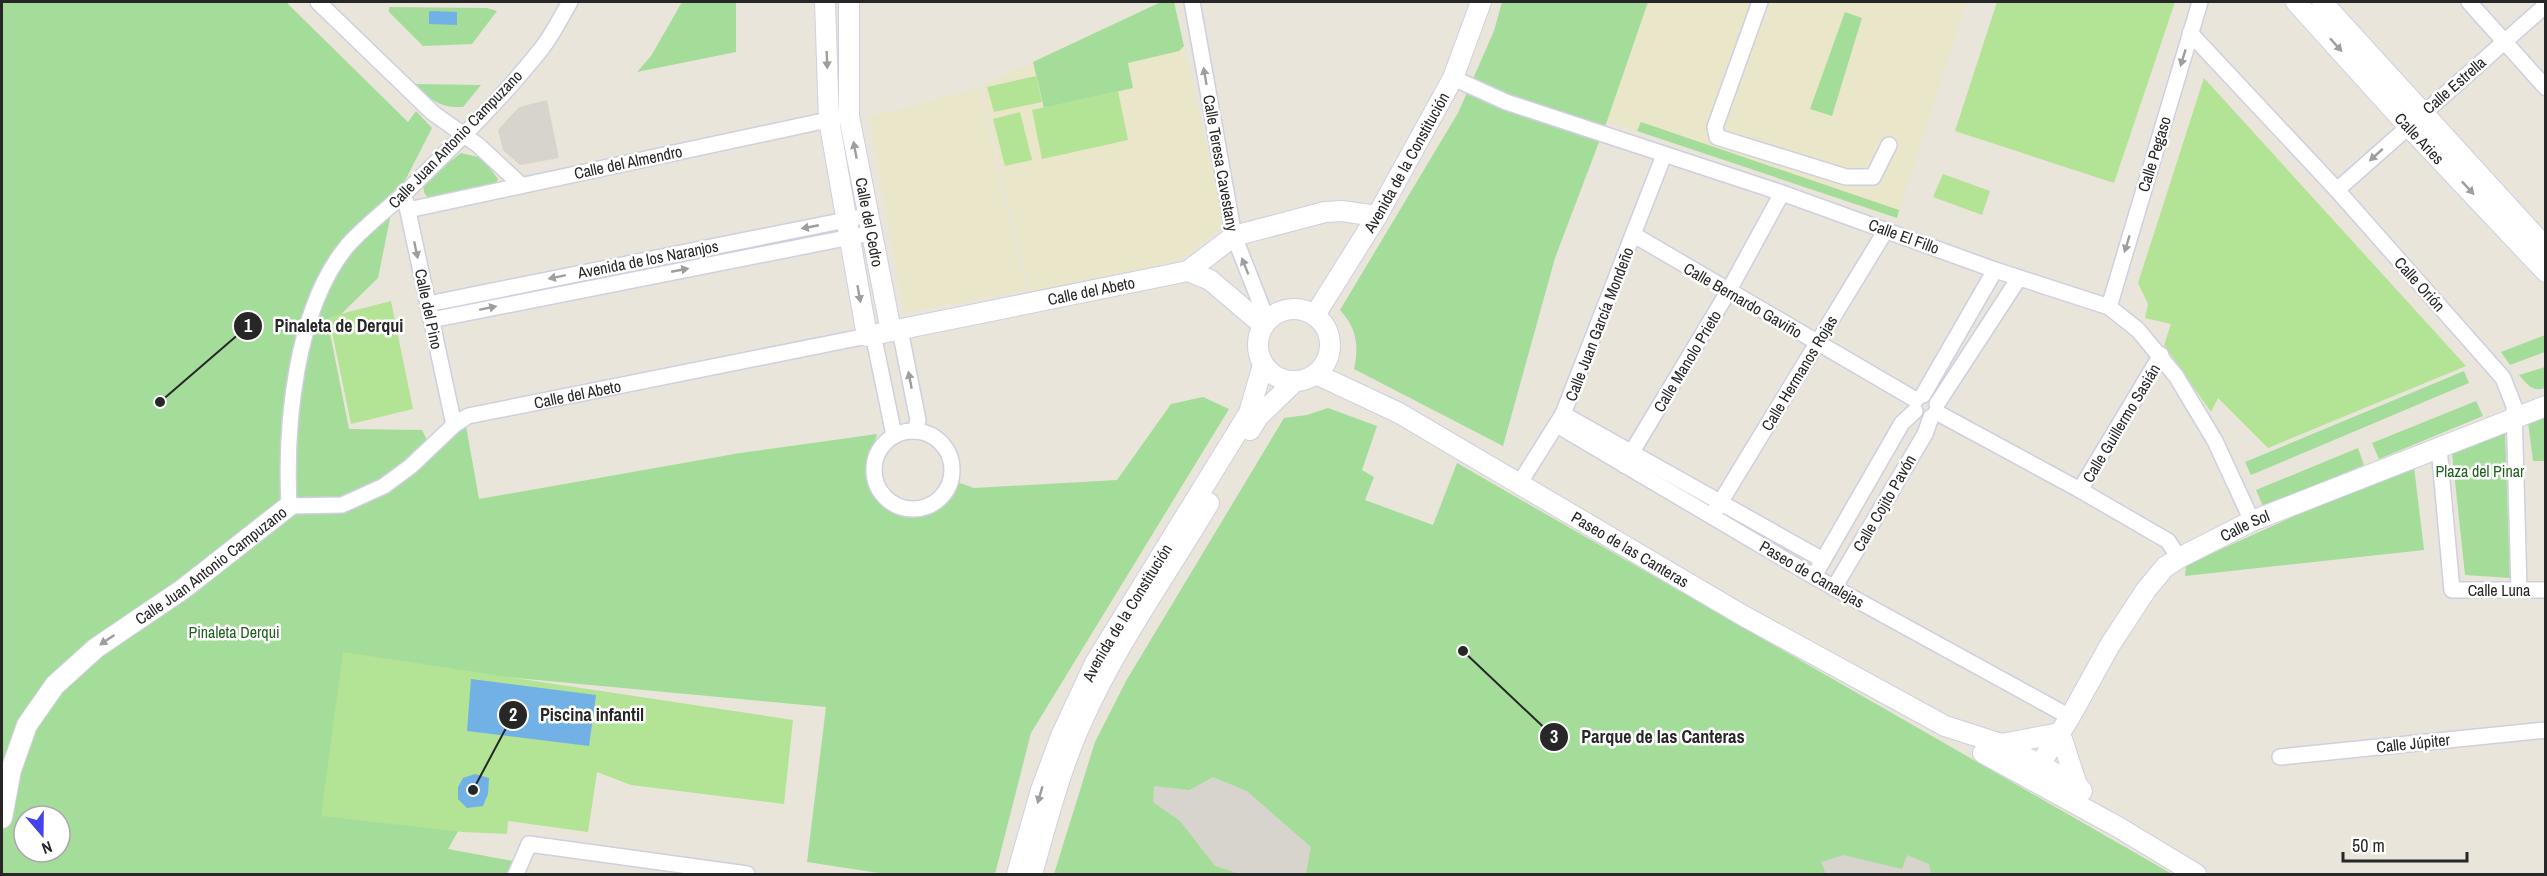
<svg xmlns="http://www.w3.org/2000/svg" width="2547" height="876" viewBox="0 0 2547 876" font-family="'Archivo Narrow',sans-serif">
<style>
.education{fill:#eae6ca}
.green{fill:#a3dd99;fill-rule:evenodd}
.pitch{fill:#b3e395}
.plaza{fill:#d6d4cc}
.water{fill:#72b1e5}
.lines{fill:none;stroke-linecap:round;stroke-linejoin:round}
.minor-casing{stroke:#cfcfe0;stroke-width:18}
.tertiary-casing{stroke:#cfcfe0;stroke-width:22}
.minor{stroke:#fff;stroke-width:15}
.tertiary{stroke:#fff;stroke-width:20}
.oneway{fill:#9e9e9e}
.labels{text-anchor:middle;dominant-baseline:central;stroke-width:5;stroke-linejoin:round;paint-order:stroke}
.street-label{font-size:16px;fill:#272727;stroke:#fff}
.park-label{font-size:16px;fill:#1f5e1e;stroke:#fff}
.leader{fill:none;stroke:#272727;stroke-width:2}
.callout-dot{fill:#272727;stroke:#fff;stroke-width:2}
.mark-label{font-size:18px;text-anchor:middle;font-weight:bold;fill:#fff}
.callout-label{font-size:18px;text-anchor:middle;font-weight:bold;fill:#272727;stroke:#fff;stroke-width:5;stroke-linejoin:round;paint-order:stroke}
</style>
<rect width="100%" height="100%" fill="#e9e5da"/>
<!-- education -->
<path class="education" d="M1161,2H1174L1225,225L1179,262L1029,292L981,86Z
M1647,2H1967L1897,218L1607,121Z
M979,88L1026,290L904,313L869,117Z"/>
<!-- green -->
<path class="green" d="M2,2H288V4L408,122L416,111L432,128L393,204L378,278L332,323L330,333L349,429L422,430L433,452L466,426L479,499L740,453L877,434L867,466L868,479C904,512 924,539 957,482L974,488L1117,480L1171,404L1203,397L1229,409L1031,733L995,874H885L807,862L826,707L463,673L460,828L448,849L513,861L506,874H2ZM24,816H60V852H24Z
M682,2H736V52L637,72L651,56Z
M1161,2H1174L1184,46L1179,51L1128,63L1133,88L1044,108L1033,62Z
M1502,2H1648L1607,121L1555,258L1503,446L1354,369C1359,346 1357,328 1340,310L1458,113L1494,31Z
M389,7L487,8L497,11L472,44L423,46L389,12Z
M1845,12L1862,18L1832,116L1810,109Z
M415,84L481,85L463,107C438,108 432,100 415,84Z
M1641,122L1899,210L1897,218L1637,131Z
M461,153L482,158L498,179L495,185L428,198L424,192L423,183Z
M2545,335V352L2510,365L2501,352Z
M2545,367V388C2532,392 2528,385 2519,375Z
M2464,371L2469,383L2251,475L2245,462Z
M2476,401L2483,416L2379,459L2372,443Z
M1328,408L1377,426L1362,470L1374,477L1365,500L1433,525L1457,463L2172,874H1054L1095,742L1126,681L1284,418L1307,415Z
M2545,416V461H2533L2528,422Z
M2505,433L2510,578L2465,575L2452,453Z
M2358,448L2364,465L2263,506L2256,490Z
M2414,467L2424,550L2185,576L2186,565L2290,518Z"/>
<!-- pitch -->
<path class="pitch" d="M1997,2H2175L2114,183L1955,131Z
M1036,76L1042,102L994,112L987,87Z
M2204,78L2466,366L2268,448L2218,398L2211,412L2164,345L2171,324L2145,318L2148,304L2138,283Z
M1118,91L1128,140L1042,159L1032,110Z
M1020,112L1032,160L1005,166L993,119Z
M1943,174L1990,191L1982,215L1933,197Z
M391,301L413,409L351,424L329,317Z
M343,652L793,720L784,804L631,785L597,772L588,832L508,821L507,834L463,832L321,816Z"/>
<!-- plaza -->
<path class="plaza" d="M547,100L559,158L520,165L503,150L498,130L519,107Z
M1213,777L1247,791L1311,847L1306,874H1240L1215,866L1180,821L1153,802L1154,786L1189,790Z
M1844,855L1902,869L1907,855L1929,864L1931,874H1826L1821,862Z"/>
<!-- water -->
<path class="water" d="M429,11L457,12V25L429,24Z
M471,679L596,695L589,746L467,731Z
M475,774L489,778L488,794L483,806L467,808L458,799V787L463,778Z"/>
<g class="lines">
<!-- minor casing -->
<g class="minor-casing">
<g id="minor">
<path d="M318,2L433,113L478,145L521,185"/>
<path id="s1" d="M570,2C561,17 553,34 542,48C501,100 452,147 405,193C386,210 365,226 348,245C295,308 285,426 289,506L342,505L384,486L411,466L454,425L468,416L867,336"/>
<path d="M1192,2L1234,236L1267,320"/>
<path d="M1760,2L1715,127L1717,137L1846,177H1873L1889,145"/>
<path d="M2469,2L2546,88"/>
<path d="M2190,33L2337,190L2503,378L2514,406L2519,590"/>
<path d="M1453,78L1506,102L1782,193L1995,270L2109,307L2138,330L2176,376L2215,441L2252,521"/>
<path d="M2337,190L2546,5"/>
<path d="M406,202L454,425"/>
<path d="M408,210L837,118"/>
<path d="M1634,235L1916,400"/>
<path d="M428,304L856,218"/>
<path d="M2109,307L2200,2"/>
<path d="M431,320L871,233"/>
<path d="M900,330L918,420L915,431"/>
<path d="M873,334L894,435"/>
<path d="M1923,395L1995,270"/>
<path d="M1937,404L2019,278"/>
<path d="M1936,412L2080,490L2168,541L2179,558"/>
<path d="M1563,414L1823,560"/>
<path d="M1557,425L1813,576L2070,717"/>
<circle cx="913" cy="470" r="39"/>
<path d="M2439,448L2452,590H2546"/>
<path d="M1624,465L1728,292L1782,193"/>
<path d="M1519,484L1563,414L1664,155"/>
<path d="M2080,490L2161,355"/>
<path d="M1712,516L1886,230"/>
<path d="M1818,569L1902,423L1915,411"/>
<path d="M1834,588L1925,434L1931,417"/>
<path d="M2280,757L2546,730"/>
<path d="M516,874L529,844L747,874"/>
</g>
</g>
<!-- tertiary casing -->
<g class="tertiary-casing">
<g id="tertiary">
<path id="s2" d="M825,2L829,120L867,336L1188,271L1210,280L1263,325"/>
<path id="s3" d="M849,2V116L891,331"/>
<path id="s4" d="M2296,2L2408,126L2546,272"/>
<path d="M2322,2L2546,248"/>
<path d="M1188,271L1234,236L1325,212L1342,211L1377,216"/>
<circle cx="1294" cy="345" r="36"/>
<path id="s5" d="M1315,315L1377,216L1453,78L1481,2"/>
<path id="s6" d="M1316,374L1399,413L1742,615L1945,726L2001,744L2077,785"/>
<path d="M1250,430L1258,417L1294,382"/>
<path d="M2001,744L2060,733L2077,785L2082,791"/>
<path d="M1983,753L2118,827L2196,874"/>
<path id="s7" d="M2039,766L2070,717L2110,645L2146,590L2165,567L2179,558L2252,521L2546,406"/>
<path id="s8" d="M2,818L11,770L27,725L55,685L96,648L183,589L289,506"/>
<path id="s9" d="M1017,874L1041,790L1061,736L1095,663L1249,413L1263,365"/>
<path d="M1032,874C1047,822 1060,769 1083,719C1117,643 1167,574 1209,503"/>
</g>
</g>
<!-- minor -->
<use href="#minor" class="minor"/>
<!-- tertiary -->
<use href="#tertiary" class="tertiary"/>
</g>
<!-- one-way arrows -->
<defs><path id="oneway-solid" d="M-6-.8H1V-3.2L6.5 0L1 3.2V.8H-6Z" transform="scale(1.5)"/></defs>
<g class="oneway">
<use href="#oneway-solid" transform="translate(2336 45) rotate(48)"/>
<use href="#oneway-solid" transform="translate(2183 58) rotate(107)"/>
<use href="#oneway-solid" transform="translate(827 60) rotate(88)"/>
<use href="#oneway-solid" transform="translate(1205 76) rotate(-100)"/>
<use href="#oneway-solid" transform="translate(855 150) rotate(-101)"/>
<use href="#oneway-solid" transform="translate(2376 155) rotate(138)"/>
<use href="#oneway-solid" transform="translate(2468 188) rotate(47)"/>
<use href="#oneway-solid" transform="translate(810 227) rotate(169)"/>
<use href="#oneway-solid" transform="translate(2127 244) rotate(107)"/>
<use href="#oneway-solid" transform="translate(416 250) rotate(78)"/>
<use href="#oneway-solid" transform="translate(1245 266) rotate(-112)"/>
<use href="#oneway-solid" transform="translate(680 270) rotate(-11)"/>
<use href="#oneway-solid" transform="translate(557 277) rotate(168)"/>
<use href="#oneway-solid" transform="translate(859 294) rotate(80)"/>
<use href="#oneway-solid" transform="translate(488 308) rotate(-12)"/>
<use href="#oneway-solid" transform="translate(910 380) rotate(-101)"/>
<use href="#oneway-solid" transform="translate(107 640) rotate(146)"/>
<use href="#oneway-solid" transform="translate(1040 795) rotate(106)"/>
</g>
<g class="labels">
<!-- street labels -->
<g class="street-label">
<text transform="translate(2454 85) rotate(-41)">Calle Estrella</text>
<text stroke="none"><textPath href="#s4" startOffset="184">Calle Aries</textPath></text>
<text transform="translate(455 139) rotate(-46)">Calle Juan Antonio Campuzano</text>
<text transform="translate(2154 154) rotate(-73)">Calle Pegaso</text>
<text transform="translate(628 162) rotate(-12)">Calle del Almendro</text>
<text stroke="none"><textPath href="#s5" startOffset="178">Avenida de la Constitución</textPath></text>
<text transform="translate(1221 163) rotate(80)">Calle Teresa Cavestany</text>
<text stroke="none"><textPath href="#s3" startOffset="222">Calle del Cedro</textPath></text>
<text transform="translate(1904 236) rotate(20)">Calle El Fillo</text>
<text transform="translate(648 259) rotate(-11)">Avenida de los Naranjos</text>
<text transform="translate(2420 284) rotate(48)">Calle Orión</text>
<text stroke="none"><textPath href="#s2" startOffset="566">Calle del Abeto</textPath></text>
<text transform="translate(1743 300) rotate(30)">Calle Bernardo Gaviño</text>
<text transform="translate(429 309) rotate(78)">Calle del Pino</text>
<text transform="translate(1599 324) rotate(-69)">Calle Juan García Mondeño</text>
<text transform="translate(1687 361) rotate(-59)">Calle Manolo Prieto</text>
<text transform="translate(1799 373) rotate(-59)">Calle Hermanos Rojas</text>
<text stroke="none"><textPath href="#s1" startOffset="924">Calle del Abeto</textPath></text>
<text transform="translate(2121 423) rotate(-59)">Calle Guillermo Sasián</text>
<text transform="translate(1884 503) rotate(-60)">Calle Cojito Pavón</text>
<text stroke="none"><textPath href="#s7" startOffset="326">Calle Sol</textPath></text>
<text stroke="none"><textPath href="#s6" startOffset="360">Paseo de las Canteras</textPath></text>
<text stroke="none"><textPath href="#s8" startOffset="342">Calle Juan Antonio Campuzano</textPath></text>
<text transform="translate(1812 574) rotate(30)">Paseo de Canalejas</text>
<text x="2499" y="590">Calle Luna</text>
<text stroke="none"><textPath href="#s9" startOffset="285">Avenida de la Constitución</textPath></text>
<text transform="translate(2413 743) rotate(-6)">Calle Júpiter</text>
</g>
<!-- park labels -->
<g class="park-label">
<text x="2480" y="471">Plaza del Pinar</text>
<text x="234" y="632">Pinaleta Derqui</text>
</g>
</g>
<!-- callouts -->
<path class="leader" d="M160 402L248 326M473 790L513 715M1463 651L1554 737"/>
<g class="callout-dot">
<circle cx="160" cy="402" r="6"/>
<circle cx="473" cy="790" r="6"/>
<circle cx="1463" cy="651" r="6"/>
<circle cx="248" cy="326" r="15"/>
<circle cx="513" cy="715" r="15"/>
<circle cx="1554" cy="737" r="15"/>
</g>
<g class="mark-label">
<text x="248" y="332">1</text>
<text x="513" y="721">2</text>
<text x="1554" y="743">3</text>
</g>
<g class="callout-label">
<text x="339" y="332">Pinaleta de Derqui</text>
<text x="592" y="721">Piscina infantil</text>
<text x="1663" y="743">Parque de las Canteras</text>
</g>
<!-- border -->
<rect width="2547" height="876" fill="none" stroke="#272727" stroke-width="6"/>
<!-- north arrow -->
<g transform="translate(42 834) rotate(160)"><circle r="28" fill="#ffffff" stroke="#a9a9a9" stroke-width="1.5"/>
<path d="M0-4.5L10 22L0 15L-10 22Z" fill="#4343ed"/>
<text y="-9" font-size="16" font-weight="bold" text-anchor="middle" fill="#272727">N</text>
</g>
<!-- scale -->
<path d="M2343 852v9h124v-9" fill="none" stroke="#272727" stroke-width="3"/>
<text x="2352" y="852" font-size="18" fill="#272727" stroke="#ffffff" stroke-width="4.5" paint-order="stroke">50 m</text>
</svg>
